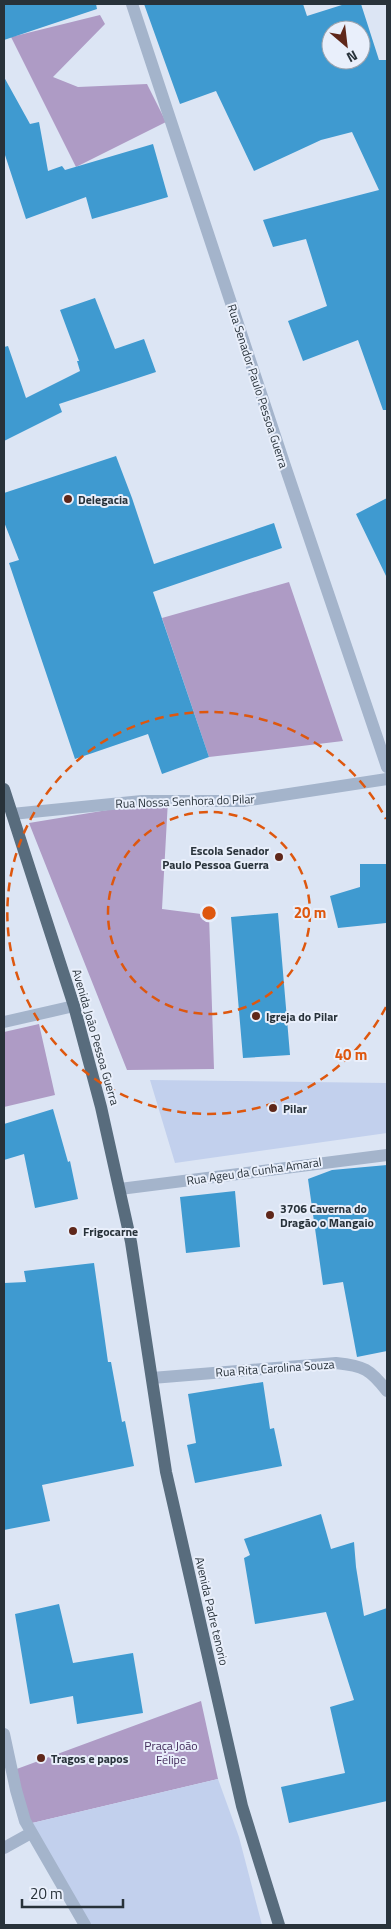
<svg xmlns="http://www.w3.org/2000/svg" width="391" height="1929" viewBox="0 0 391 1929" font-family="'Titillium Web',sans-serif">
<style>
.green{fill:#ae9bc5}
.plaza{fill:#c2d0ed}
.building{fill:#3f9ad0;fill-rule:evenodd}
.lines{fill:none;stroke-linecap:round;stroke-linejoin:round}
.minor{stroke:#a4b4cb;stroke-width:12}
.tertiary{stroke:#a4b4cb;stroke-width:12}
.primary{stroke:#586c7d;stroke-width:12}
.ring{fill:none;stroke:#de570e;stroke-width:2.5;stroke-dasharray:9 6}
.poi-dot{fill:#5f271a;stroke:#e9effb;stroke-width:2}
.labels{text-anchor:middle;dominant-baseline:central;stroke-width:4;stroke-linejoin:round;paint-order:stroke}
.street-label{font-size:12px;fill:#28323a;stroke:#e9effb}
.poi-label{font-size:12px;font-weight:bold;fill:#28323a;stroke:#e9effb;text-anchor:start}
.park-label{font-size:12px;fill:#422a5a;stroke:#e9effb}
.centre{fill:#de570e;stroke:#e9effb;stroke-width:2.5}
.ring-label{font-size:15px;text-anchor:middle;font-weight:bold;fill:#de570e;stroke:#e9effb;stroke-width:4;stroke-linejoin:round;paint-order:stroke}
</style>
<rect width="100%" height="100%" fill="#dce5f4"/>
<!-- green -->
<path class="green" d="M100,15L105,24L53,77L78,87L147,84L166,122L76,167L11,37Z
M289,582L343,741L209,757L162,618Z
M168,800L162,909L209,915L214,1069L127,1070L29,823Z
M39,1024L55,1095L4,1107V1032Z
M201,1701L218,1779L28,1824L14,1770Z"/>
<!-- plaza -->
<path class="plaza" d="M150,1080L387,1083V1133L175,1163Z
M218,1779L239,1837L262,1925H90L28,1824Z"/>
<!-- building -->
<path class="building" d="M4,4H96L97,9L4,40Z
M144,4H303L307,16L345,4H361L379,60H387V410H383L358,340L303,361L288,321L327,306L306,239L273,247L263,220L379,190L352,132L321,140L254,171L216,91L180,104ZM331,30H361V60H331Z
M4,77L30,124L39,122L48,171L62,166L65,170L153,144L168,197L92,219L86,197L26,219L4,152Z
M95,298L115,349L144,339L156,372L59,404L62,412L4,441V347L8,346L26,398L80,371L77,361H79L60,310Z
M116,456L132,498L154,564L274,523L282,548L153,592L209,757L162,774L148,734L75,759L9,563L19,560L4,522V493Z
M387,498V578L356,514Z
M360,864H387L386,923L338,928L330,896L360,887Z
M278,913L290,1055L243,1058L231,917Z
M53,1109L68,1162L70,1161L78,1199L35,1208L24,1154L4,1160V1124Z
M387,1165V1351L357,1357L343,1282L323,1285L308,1179L332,1170Z
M235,1191L240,1247L186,1253L180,1197Z
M94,1263L108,1362H111L122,1422L125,1421L134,1466L42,1485L50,1521L4,1530V1283L26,1282L24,1271Z
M263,1382L270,1429L274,1428L282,1466L195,1483L187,1445L196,1443L188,1394Z
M321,1514L331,1549L354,1542L356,1567L364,1616L387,1608V1801L289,1823L281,1787L345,1773L330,1707L354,1700L326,1612L255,1624L244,1558L250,1555L244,1539Z
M59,1604L73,1663L133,1653L143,1713L77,1724L73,1696L30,1704L15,1614Z"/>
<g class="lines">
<!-- minor -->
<path class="minor" d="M132,4L286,469L387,767
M12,814L142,801H243L387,779
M4,1022L74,1006
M152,1378L336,1363C364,1366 370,1369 387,1391
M4,1734L16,1790L25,1821L85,1925
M4,1848L31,1833"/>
<!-- tertiary -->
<path class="tertiary" d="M120,1189L387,1155"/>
<!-- primary -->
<path class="primary" d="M4,789L74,1006L101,1107L131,1242L166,1472L242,1806L279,1925"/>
</g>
<!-- distance rings -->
<g class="ring">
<circle cx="209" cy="913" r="101"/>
<path d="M386 1007A201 201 0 1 1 386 819"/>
</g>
<!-- markers -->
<g class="poi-dot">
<circle cx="68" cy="499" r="5"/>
<circle cx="279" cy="857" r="5"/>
<circle cx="256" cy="1016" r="5"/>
<circle cx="273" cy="1108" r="5"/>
<circle cx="270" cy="1215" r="5"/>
<circle cx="73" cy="1231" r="5"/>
<circle cx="41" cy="1758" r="5"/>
</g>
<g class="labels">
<!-- street labels -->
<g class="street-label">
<text transform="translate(258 386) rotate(72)">Rua Senador Paulo Pessoa Guerra</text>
<text transform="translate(185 801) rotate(-2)">Rua Nossa Senhora do Pilar</text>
<text transform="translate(96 1037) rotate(74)">Avenida João Pessoa Guerra</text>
<text transform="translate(254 1171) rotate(-8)">Rua Ageu da Cunha Amaral</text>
<text transform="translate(275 1368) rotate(-4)">Rua Rita Carolina Souza</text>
<text transform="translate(212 1611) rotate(77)">Avenida Padre tenorio</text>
</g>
<!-- poi labels -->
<g class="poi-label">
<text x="78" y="499">Delegacia</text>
<text x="269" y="850" text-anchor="end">Escola Senador<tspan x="269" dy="14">Paulo Pessoa Guerra</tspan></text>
<text x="266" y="1016">Igreja do Pilar</text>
<text x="283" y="1108">Pilar</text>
<text x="280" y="1208">3706 Caverna do<tspan x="280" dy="14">Dragão o Mangaio</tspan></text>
<text x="83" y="1231">Frigocarne</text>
<text x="51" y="1758">Tragos e papos</text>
</g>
<!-- park labels -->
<g class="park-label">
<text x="171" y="1745">Praça João<tspan x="171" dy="14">Felipe</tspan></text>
</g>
</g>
<circle cx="209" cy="913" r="8" class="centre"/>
<g class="ring-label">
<text x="310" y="918">20 m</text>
<text x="351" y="1060">40 m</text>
</g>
<!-- border -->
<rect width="391" height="1929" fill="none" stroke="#28323a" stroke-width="10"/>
<!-- north arrow -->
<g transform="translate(346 45) rotate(152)"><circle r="24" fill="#e9effb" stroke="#9ca3ae"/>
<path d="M0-4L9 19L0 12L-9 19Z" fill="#5f271a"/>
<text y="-8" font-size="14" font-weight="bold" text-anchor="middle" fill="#28323a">N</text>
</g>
<!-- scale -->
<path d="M22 1899v8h101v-8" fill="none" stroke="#28323a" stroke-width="2.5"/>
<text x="30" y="1899" font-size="15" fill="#28323a" stroke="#e9effb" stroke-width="4" paint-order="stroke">20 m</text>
</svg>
